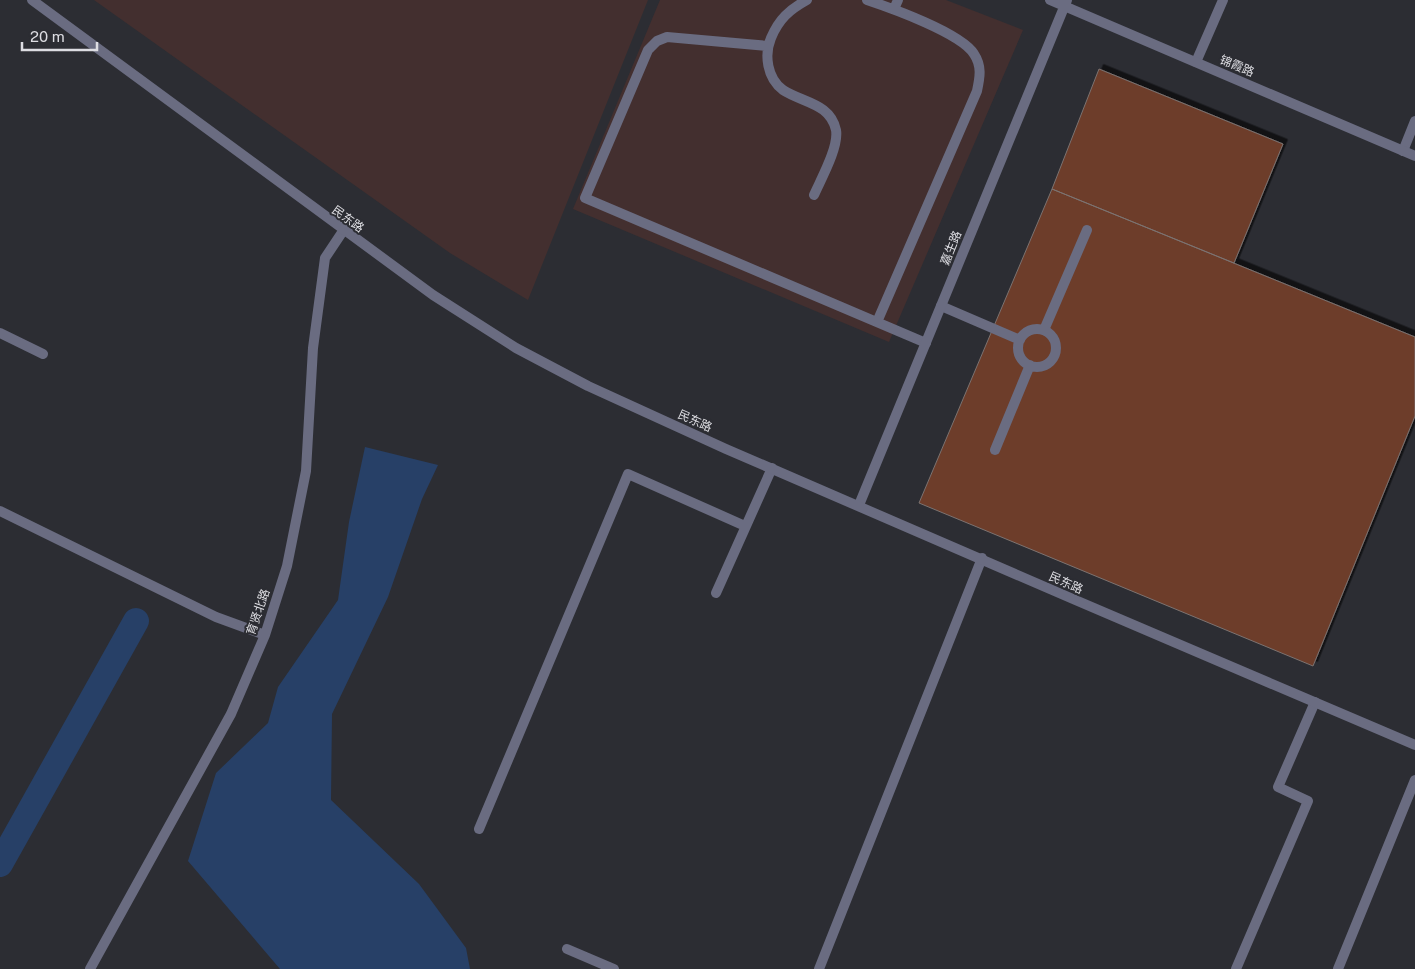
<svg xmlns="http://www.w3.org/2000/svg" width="1415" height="969" viewBox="0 0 1415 969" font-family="'Public Sans','Noto Sans SC',sans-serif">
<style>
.education{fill:#432f2f}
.water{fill:#274067}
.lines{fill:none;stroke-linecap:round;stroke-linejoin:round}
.canal{stroke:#274067;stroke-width:26}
.building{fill:#6d3c2b;stroke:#7c7370;filter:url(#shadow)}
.service{stroke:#6a6c81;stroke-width:10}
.minor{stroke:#6a6c81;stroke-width:10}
.tertiary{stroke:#6a6c81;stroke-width:10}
.labels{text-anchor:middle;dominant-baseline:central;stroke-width:4;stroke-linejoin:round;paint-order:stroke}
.street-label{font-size:12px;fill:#dddde2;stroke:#2c2d33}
</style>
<defs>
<filter id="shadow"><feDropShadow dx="4.5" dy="-4.5" stdDeviation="0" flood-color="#0009"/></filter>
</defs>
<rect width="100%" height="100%" fill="#2c2d33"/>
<!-- education -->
<path class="education" d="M94,0H648L528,300L450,253Z
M660,0H946L1023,30L889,342L573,209Z"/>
<!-- water -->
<path class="water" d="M365,447L438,465L422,499L388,597L332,714L331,800L419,884L466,948L470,969H280L188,861L216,773L268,723L278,687L338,600L349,522Z"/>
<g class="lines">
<!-- canal -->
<path class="canal" d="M0,864L136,621"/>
</g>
<!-- building -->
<path class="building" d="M1099,69L1283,144L1234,263L1052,189Z
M1052,189L1415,337V416L1313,666L919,503Z"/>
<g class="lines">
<!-- service -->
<path class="service" d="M807,0C789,10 779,19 771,38C764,55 767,78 783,90C803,103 830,103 836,130C839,147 821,179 814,195
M867,0C891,8 961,33 974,54C982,66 980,77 977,91L877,322
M894,9L898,0
M768,46L667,37L657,41L648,50L585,198L926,343
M1196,62L1223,0
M1403,151L1415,121
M941,306L1020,340
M1018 348a19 19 0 1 1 38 0a19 19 0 1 1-38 0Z
M1044,330L1087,230
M0,333L43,354
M995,450L1030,365
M716,593L772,468
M479,829L628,474L745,526
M1236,969L1308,801L1278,787L1315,702"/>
<!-- minor -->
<path class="minor" d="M1050,0L1415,156
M859,505L1067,0
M0,511L216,617L265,635
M567,949L614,969
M90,969L231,714L265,635L287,566L306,471L313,348L325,258L343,231
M819,969L982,558
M1338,969L1415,780"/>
<!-- tertiary -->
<path class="tertiary" d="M32,0L433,295L516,348L588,386L726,449L1073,599L1415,745"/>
</g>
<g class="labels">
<!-- street labels -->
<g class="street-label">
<text transform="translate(1237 66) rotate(23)">锦霞路</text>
<text transform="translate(348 219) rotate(36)">民东路</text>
<text transform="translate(951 248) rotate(-68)">嘉生路</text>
<text transform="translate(695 421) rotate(24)">民东路</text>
<text transform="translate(1066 583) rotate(24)">民东路</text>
<text transform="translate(258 612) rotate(-71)">育贤北路</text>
</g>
</g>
<!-- scale -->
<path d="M22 42v8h75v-8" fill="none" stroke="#dddde2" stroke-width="2.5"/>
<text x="30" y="42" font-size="15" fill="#dddde2" stroke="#2c2d33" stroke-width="4" paint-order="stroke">20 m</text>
</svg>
